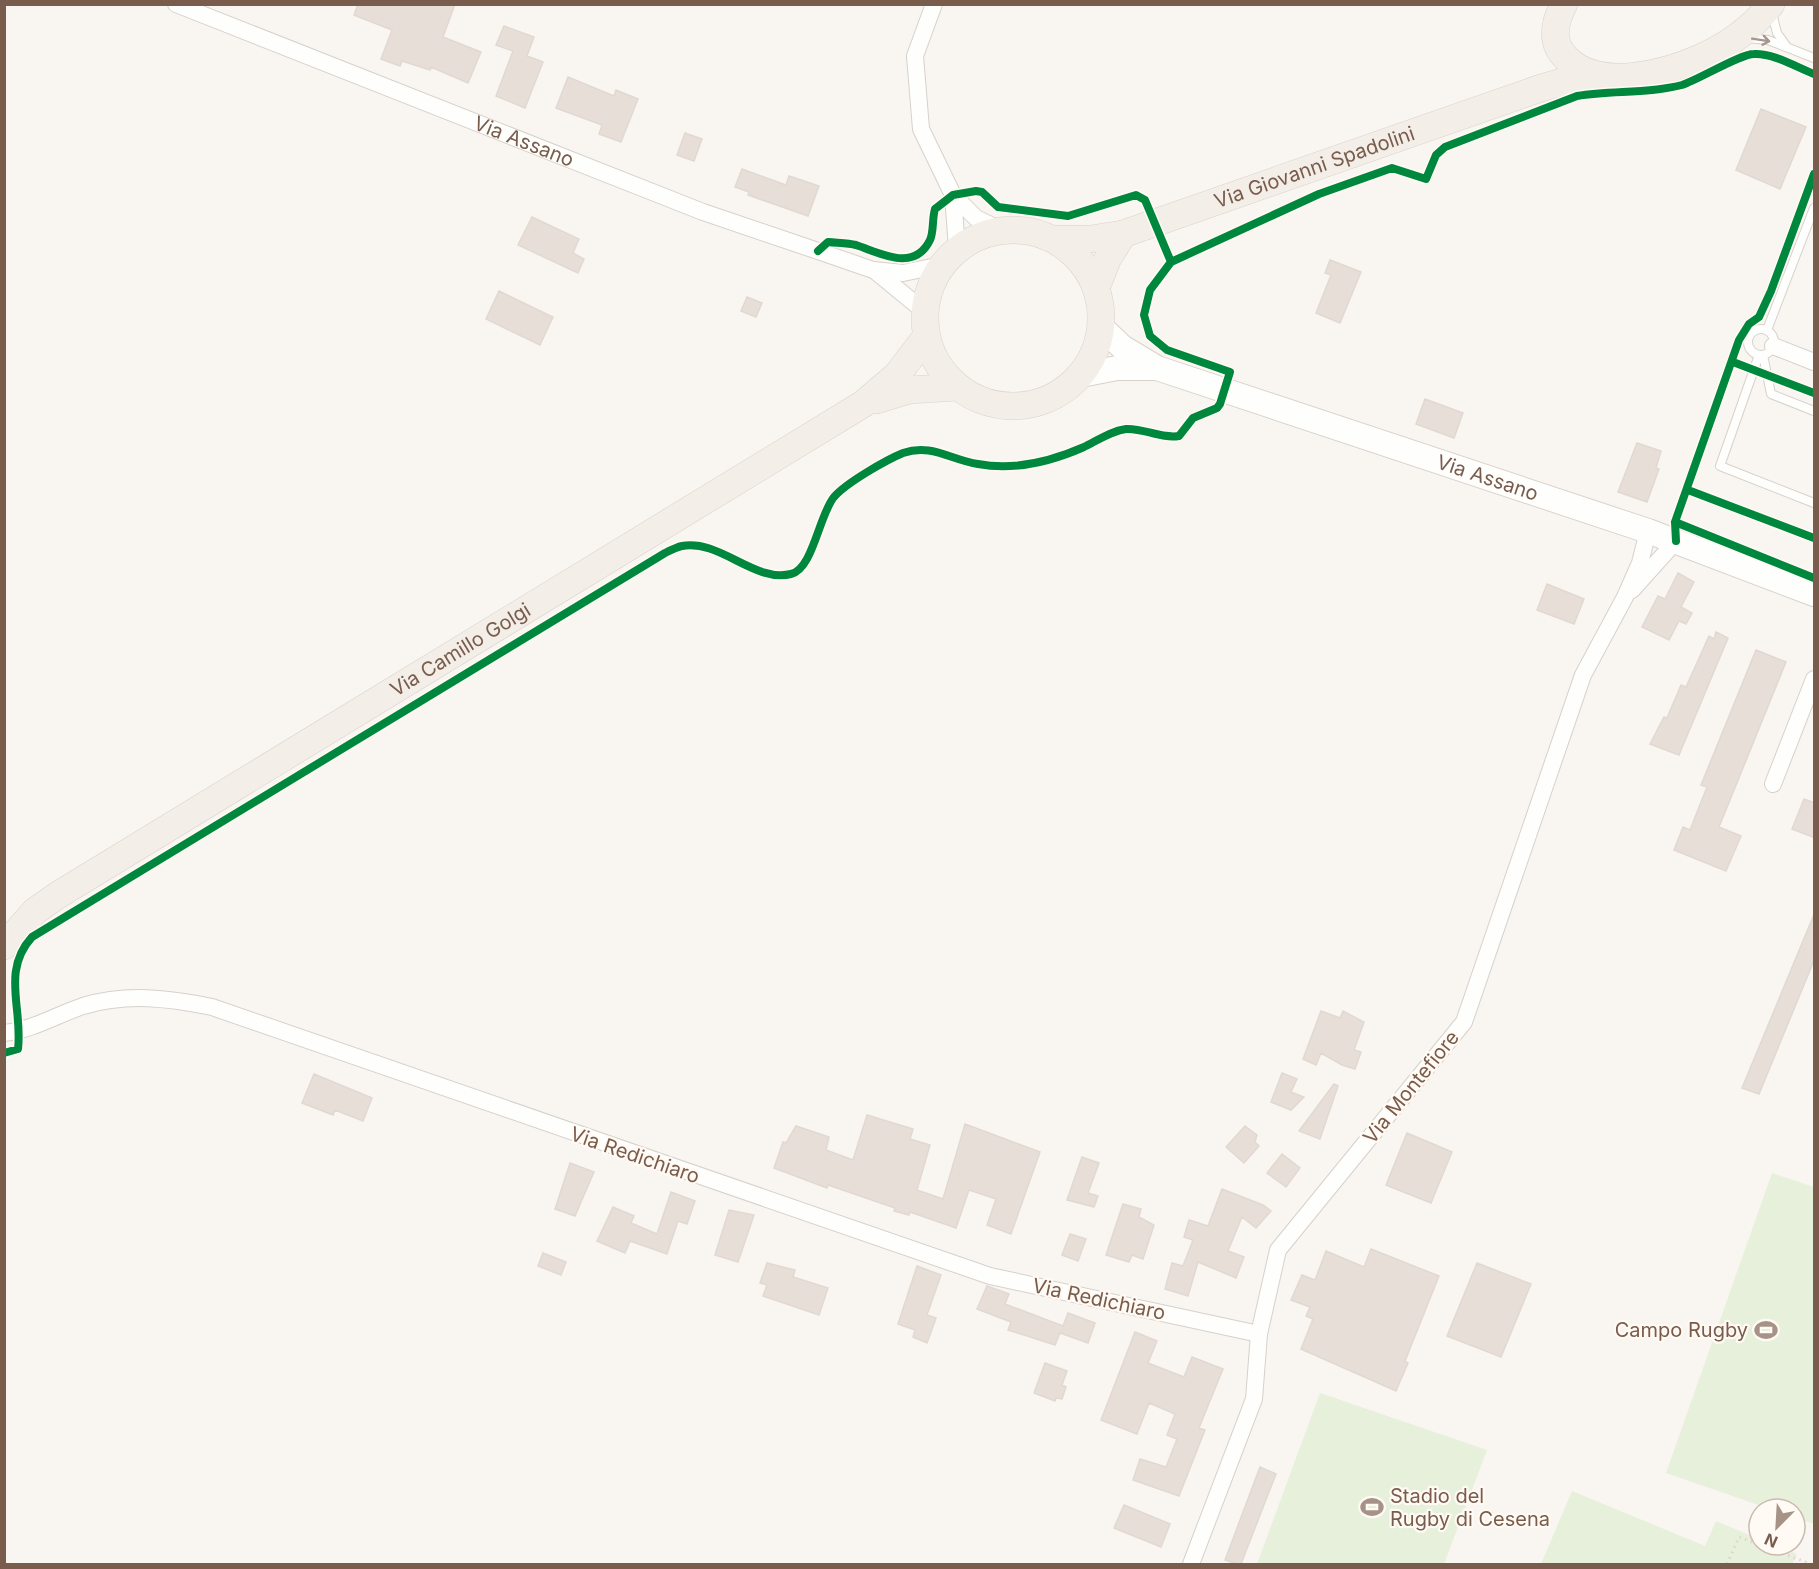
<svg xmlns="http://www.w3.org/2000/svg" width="1819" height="1569" viewBox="0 0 1819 1569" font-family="Inter,sans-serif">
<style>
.green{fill:#e7f0db}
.building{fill:#e6ded7;stroke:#e2d8d2;stroke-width:1.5}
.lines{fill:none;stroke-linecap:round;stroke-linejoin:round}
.service-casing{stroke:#d7d1cb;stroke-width:10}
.minor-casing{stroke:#d7d1cb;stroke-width:18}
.secondary-casing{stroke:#d9d2cb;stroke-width:26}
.primary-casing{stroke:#dad1cc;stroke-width:28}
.path{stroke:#dcd5d0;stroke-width:3;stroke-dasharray:1.5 4.5;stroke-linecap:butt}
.service{stroke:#fefefd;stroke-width:8}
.minor{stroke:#fefefd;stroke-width:16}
.secondary{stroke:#fefefd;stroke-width:24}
.primary{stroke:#f3eee8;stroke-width:27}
.cycleway-casing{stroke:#fffaf3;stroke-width:11}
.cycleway{stroke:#00873e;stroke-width:8}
.oneway{stroke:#a8958b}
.labels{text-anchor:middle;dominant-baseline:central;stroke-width:4.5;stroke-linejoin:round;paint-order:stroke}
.street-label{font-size:20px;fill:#7a5c4d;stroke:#fffaf3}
.poi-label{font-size:20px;fill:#7a5c4d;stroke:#fffaf3;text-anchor:end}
</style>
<rect width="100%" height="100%" fill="#f9f5f0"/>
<!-- green -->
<path class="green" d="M1772,1173L1814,1187V1524L1795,1517V1509H1770L1666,1473Z
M1320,1393L1487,1450L1444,1564H1257Z
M1572,1491L1705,1546L1716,1521L1759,1539V1545H1774L1797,1554L1792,1564H1541Z"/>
<!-- building -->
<path class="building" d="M358,4H455L443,37L481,52L468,83L431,67L430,70L402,61L400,66L381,59L392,30L354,15Z
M504,26L534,37L527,56L543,62L525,108L496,96L513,51L496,45Z
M568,77L614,96L616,90L638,99L621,142L599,134L602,125L556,108Z
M1761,109L1806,127L1780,189L1736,170Z
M685,133L702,139L694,161L677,155Z
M742,169L786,185L789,176L819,186L808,216L748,195L749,192L735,187Z
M532,217L579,239L573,253L584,259L578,273L518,245Z
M1330,260L1361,272L1340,323L1316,313L1331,275L1325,273Z
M499,291L553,317L540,345L486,319Z
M747,297L762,303L756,317L741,311Z
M1425,399L1463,413L1454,438L1416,424Z
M1637,443L1661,451L1656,468L1659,469L1647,502L1618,492Z
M1678,573L1694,582L1681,607L1692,613L1686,624L1679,621L1669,640L1642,627L1658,596L1665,599Z
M1547,584L1584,599L1574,624L1537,610Z
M1716,632L1728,638L1679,755L1650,744L1664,717L1667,718L1681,685L1686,687L1709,636L1714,639Z
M1756,650L1786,662L1719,827L1741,836L1726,871L1674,850L1683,827L1690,830L1707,787L1701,785Z
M1804,799L1815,803V838L1792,829Z
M1815,912V958L1759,1094L1742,1088Z
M1321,1011L1340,1018L1343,1011L1364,1022L1354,1050L1361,1052L1355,1069L1342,1065L1321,1053L1316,1065L1303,1059Z
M1282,1073L1297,1079L1291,1092L1304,1097L1291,1110L1271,1102Z
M314,1074L372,1098L363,1121L335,1110L333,1115L302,1103Z
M1334,1084L1338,1086L1320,1139L1299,1131Z
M867,1115L913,1129L910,1139L930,1145L917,1190L943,1199L965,1124L1040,1152L1011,1234L987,1225L996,1199L969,1190L956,1228L910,1212L909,1215L894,1211L895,1208L828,1185L827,1188L774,1168L783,1142L786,1143L796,1126L829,1137L826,1150L853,1160Z
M1245,1126L1257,1135L1255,1142L1259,1146L1244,1163L1226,1147Z
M1407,1133L1452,1152L1431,1203L1386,1185Z
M1282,1154L1300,1168L1286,1187L1267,1173Z
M1082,1157L1099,1163L1088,1193L1098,1196L1094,1207L1067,1200Z
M570,1163L594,1172L575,1216L555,1209Z
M1222,1189L1263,1205L1271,1211L1256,1228L1242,1217L1228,1251L1244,1257L1236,1278L1198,1262L1188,1296L1165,1289L1172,1263L1183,1266L1193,1240L1184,1237L1189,1220L1208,1226Z
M671,1192L695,1201L687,1224L678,1221L667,1254L630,1241L625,1253L597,1241L613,1207L634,1216L631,1223L657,1234Z
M1123,1204L1141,1209L1139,1217L1154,1225L1143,1259L1132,1255L1129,1262L1106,1255Z
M729,1210L754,1215L738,1262L715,1255Z
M1070,1234L1086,1239L1078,1261L1062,1255Z
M1371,1249L1439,1276L1405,1361L1408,1363L1396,1391L1301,1349L1313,1319L1306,1316L1310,1307L1291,1300L1302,1275L1315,1280L1326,1251L1364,1267Z
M543,1253L566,1262L561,1275L538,1266Z
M767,1263L795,1270L793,1277L828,1288L819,1315L763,1296L767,1285L760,1283Z
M1477,1263L1531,1284L1501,1357L1447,1336Z
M917,1266L941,1275L927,1315L936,1318L927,1343L913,1337L915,1330L898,1324Z
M987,1286L1009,1294L1005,1304L1063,1326L1068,1313L1095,1323L1088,1343L1060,1333L1055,1345L1008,1330L1011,1322L977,1309Z
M1135,1332L1157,1341L1148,1363L1184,1377L1192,1357L1223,1369L1199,1428L1205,1430L1179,1496L1133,1480L1140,1459L1166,1467L1177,1439L1167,1435L1175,1414L1149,1403L1137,1434L1101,1420Z
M1045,1363L1067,1371L1062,1385L1066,1387L1062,1399L1056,1398L1055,1401L1034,1393Z
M1260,1467L1276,1474L1241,1564H1237L1225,1560Z
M1124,1505L1170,1524L1161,1547L1114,1528Z"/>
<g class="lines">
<!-- service casing -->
<g class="service-casing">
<path id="service" d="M1772,13L1777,33L1787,47
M1746,38L1768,40L1814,58
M1748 342a13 13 0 1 1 26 0a13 13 0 1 1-26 0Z
M1767,330L1814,208
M1759,355L1720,466L1814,503
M1763,355L1771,394L1814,411"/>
</g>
<!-- minor casing -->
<g class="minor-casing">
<g id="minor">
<path id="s1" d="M176,4L703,212L818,251L873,270L903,273L941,265"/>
<path d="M934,4L915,56L921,129L953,195L976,218L1001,230"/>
<path d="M953,195L957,249"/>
<path d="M874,270L924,311"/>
<path d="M1773,346L1814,362"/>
<path d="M1632,590L1676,541"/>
<path d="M1773,784L1814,679"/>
<path d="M4,1033C33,1030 56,1015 83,1006C127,993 168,998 212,1007L990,1276L1259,1334"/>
<path d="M1191,1564L1254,1399L1259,1334L1278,1250L1464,1022L1583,675L1625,597L1640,563L1648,531"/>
</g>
</g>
<!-- secondary casing -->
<g class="secondary-casing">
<g id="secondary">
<path id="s2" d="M1101,327L1122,347L1157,368L1648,531L1814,594"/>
<path d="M1081,375L1117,368H1157"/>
</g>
</g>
<!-- primary casing -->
<g class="primary-casing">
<g id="primary">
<path d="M1564,4C1554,23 1550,43 1567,59C1600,91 1664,74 1702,57C1729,45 1753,27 1771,4"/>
<circle cx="1013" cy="318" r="88"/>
<path id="s3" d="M1053,239H1091L1123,234L1541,88L1572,79L1602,76"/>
<path d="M1096,288L1108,258L1123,234"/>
<path d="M876,400L909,390L957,387"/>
<path id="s4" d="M4,946L35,911L58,895L863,404L897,375L926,337"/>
</g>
</g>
<!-- path -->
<path class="path" d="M1760,1545L1811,1564
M1727,1564L1739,1537L1759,1545"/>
<!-- service -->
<use href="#service" class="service"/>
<!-- minor -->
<use href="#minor" class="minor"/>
<!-- secondary -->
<use href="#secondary" class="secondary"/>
<!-- primary -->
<use href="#primary" class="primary"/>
<!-- cycleway casing -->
<g class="cycleway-casing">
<path id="cycleway" d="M818,251L828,242C837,243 848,243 856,245C880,253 914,273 930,240C934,232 932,218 935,209L953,195L976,191L982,192L998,207L1068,216L1136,195L1145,200L1171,262
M1733,362L1814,393
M1688,490L1814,538
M1675,522L1814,578
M1676,541L1675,522L1739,340L1749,324L1759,317L1771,291L1814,174
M4,1053L18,1049C23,1009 1,971 32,937L665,553C671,550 677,547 682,546C720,539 754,583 791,574C813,569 819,515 834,497C846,483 886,460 903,453C931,443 951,460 978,464C1015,471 1050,462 1084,447C1098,440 1111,431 1126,429C1144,428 1161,439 1179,436L1193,418L1217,408L1220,404L1230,372L1167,350L1150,336L1144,315L1150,290L1171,262L1319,194L1392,168L1426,179L1436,155L1445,147L1577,96C1612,90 1647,94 1682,85C1700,79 1740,54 1754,54C1773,53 1796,67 1814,74"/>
</g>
<!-- cycleway -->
<use href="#cycleway" class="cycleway"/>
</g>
<!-- one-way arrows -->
<defs><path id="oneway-shaft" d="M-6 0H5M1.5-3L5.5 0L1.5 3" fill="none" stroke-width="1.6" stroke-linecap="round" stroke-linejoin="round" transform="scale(1.5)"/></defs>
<use class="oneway" href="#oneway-shaft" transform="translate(1761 40) rotate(9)"/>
<!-- icons -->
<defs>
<g id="stadium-bare" transform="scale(1.8)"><path d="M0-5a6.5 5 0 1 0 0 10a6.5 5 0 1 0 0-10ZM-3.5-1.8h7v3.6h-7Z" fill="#a69286" stroke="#fffaf3" stroke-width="2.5" paint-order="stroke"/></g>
</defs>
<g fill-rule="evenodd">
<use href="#stadium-bare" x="1766" y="1330"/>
<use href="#stadium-bare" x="1372" y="1507"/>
</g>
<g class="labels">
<!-- street labels -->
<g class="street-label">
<text stroke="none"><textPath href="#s1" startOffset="374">Via Assano</textPath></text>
<text stroke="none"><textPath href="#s3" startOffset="273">Via Giovanni Spadolini</textPath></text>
<text stroke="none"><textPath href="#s2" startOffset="418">Via Assano</textPath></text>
<text stroke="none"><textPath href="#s4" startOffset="546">Via Camillo Golgi</textPath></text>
<text transform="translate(1411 1087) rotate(-51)">Via Montefiore</text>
<text transform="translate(635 1155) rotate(19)">Via Redichiaro</text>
<text transform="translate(1099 1299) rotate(12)">Via Redichiaro</text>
</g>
<!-- poi labels -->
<g class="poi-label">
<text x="1748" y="1330">Campo Rugby</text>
<text x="1390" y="1496" text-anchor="start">Stadio del<tspan x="1390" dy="23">Rugby di Cesena</tspan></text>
</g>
</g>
<!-- border -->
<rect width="1819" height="1569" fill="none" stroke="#7a5c4d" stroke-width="12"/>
<!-- north arrow -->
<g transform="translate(1777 1527) rotate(204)"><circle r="28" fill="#fffaf3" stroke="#cabbb1" stroke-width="1.5"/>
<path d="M0-4.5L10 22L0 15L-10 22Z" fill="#a69286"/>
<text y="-9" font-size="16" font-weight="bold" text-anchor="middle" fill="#7a5c4d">N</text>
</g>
</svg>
